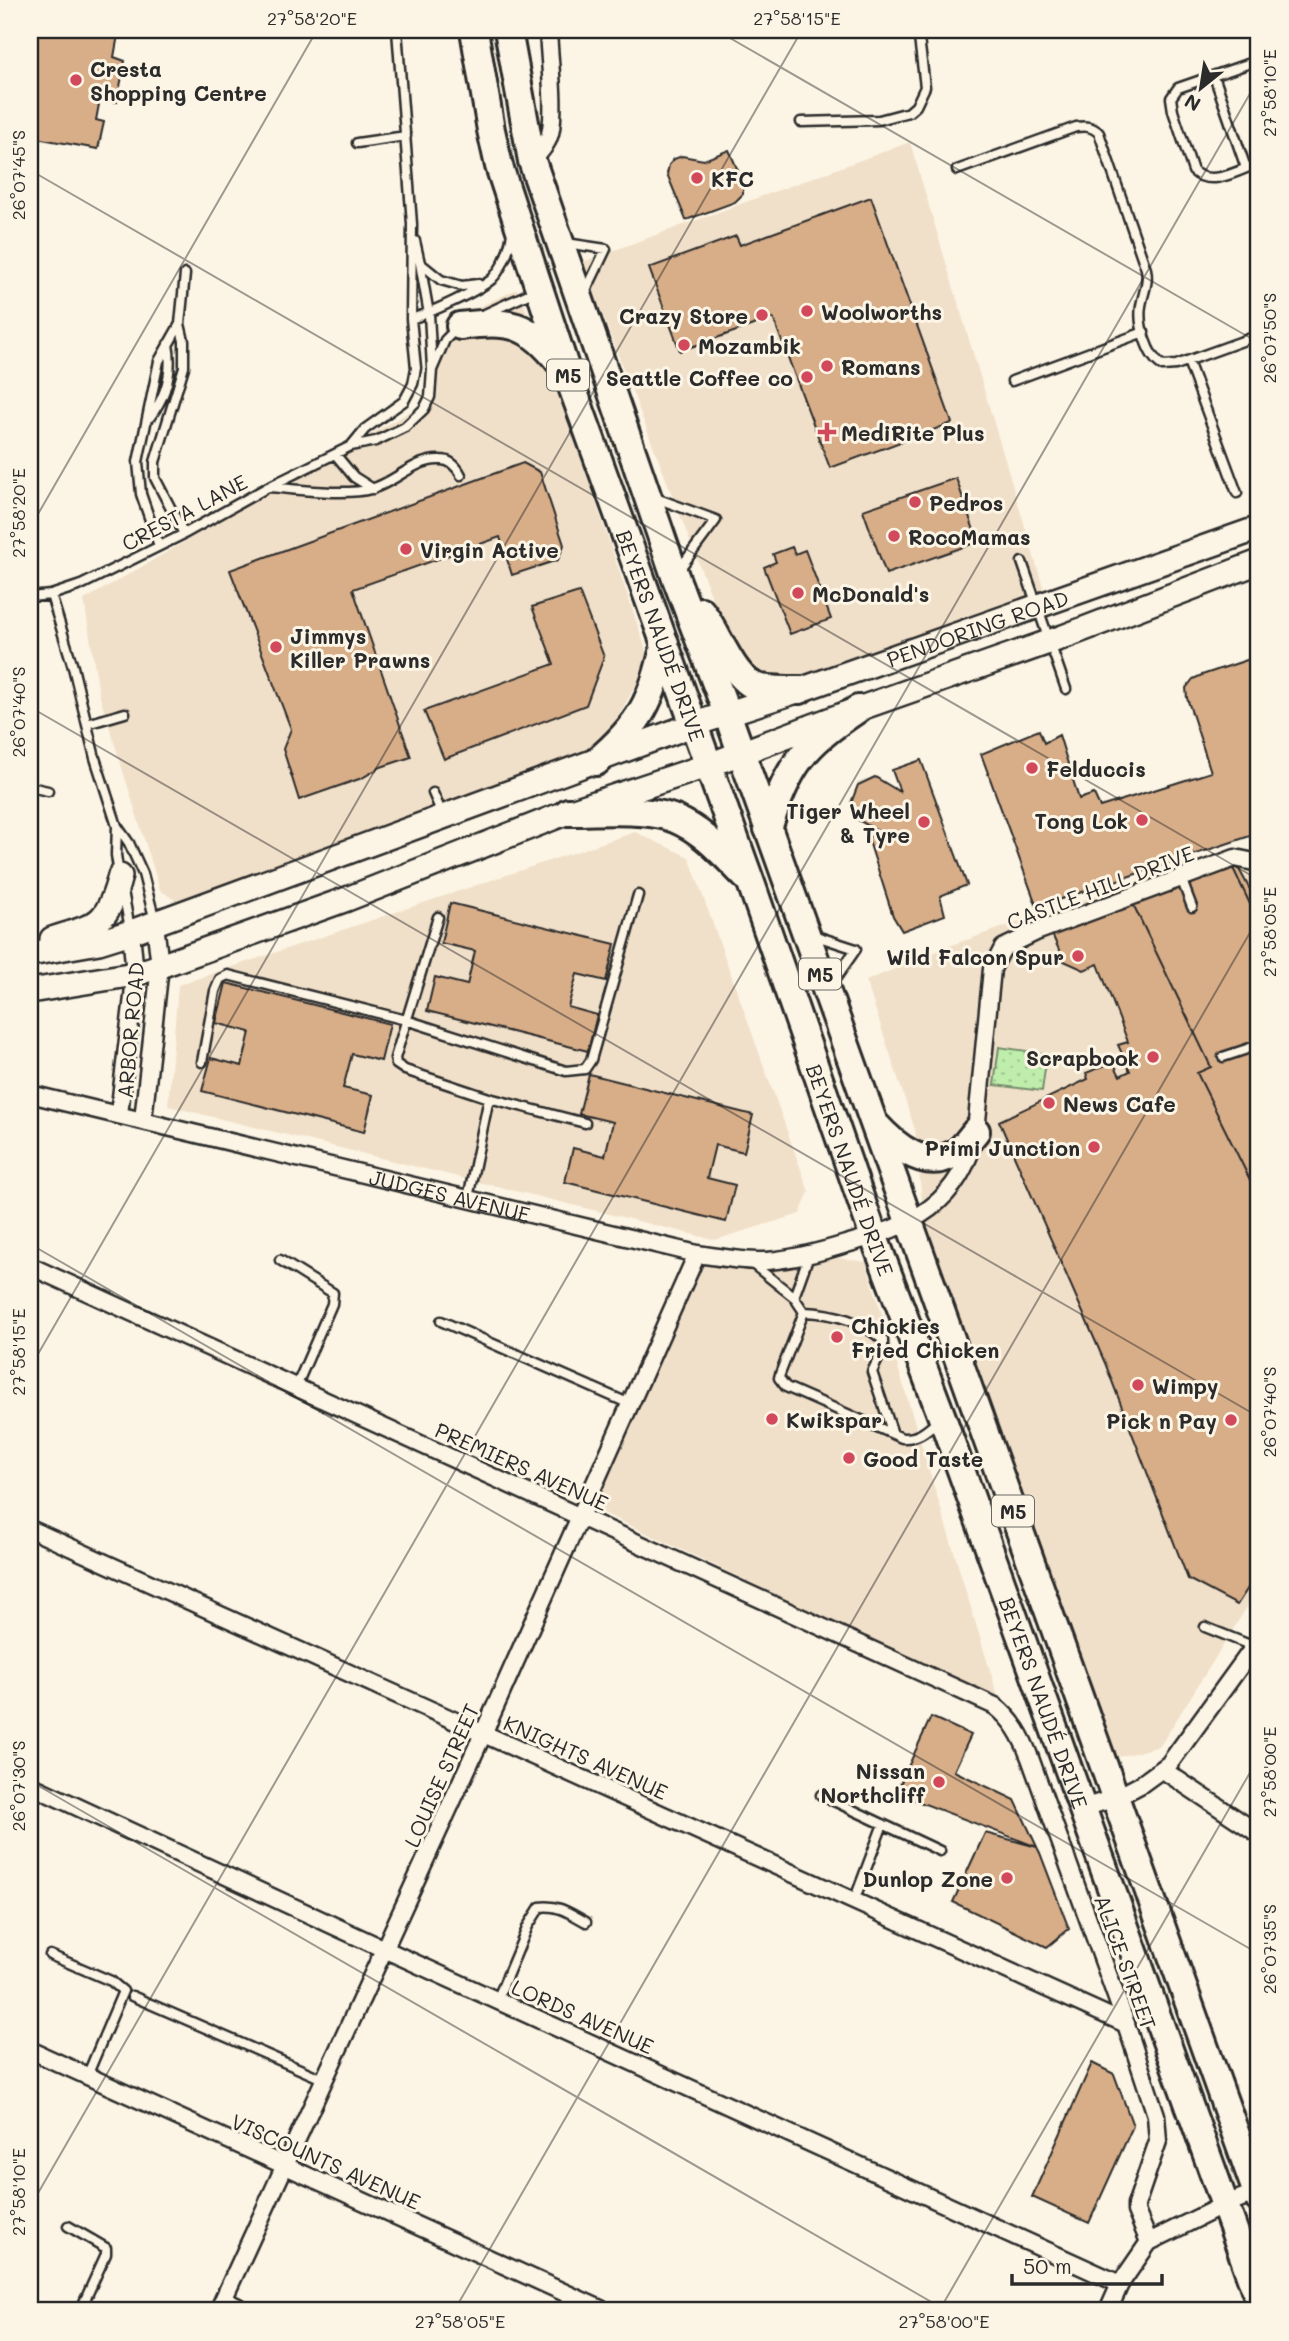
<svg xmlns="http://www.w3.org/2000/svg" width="1289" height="2341" viewBox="0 0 1289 2341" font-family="Mali,sans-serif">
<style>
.built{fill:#f1e0c9}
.park{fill:url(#park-dots);stroke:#758c6c;stroke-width:2}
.building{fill:#d8ae89;stroke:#2b2b2b;stroke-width:2}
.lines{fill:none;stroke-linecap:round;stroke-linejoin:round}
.lane-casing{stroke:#2b2b2b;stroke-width:13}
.street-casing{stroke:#2b2b2b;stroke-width:21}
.secondary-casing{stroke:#2b2b2b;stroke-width:28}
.primary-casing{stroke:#2b2b2b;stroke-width:32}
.lane{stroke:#fcf5e5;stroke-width:8}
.street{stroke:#fcf5e5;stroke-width:16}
.secondary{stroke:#fcf5e5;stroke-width:23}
.primary{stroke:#fcf5e5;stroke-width:26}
.ticks{fill:none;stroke:#2b2b2b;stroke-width:2;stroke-opacity:0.45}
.poi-dot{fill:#d1495b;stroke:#fcf5e5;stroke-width:2.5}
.labels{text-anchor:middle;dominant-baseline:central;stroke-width:6;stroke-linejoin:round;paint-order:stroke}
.shield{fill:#fcf5e5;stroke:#6a6863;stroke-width:2}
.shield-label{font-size:19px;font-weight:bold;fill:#2b2b2b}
.poi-label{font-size:21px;font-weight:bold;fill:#2b2b2b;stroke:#fcf5e5;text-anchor:start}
.street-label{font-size:21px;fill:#2b2b2b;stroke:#fcf5e5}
.neatline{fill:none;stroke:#2b2b2b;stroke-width:2.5}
.ticks-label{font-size:18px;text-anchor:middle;fill:#2b2b2b}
</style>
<defs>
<pattern id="park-dots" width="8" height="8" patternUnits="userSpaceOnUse" patternTransform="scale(1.75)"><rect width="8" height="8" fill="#bfeeac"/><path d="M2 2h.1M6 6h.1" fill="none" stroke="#a4cc94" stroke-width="1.8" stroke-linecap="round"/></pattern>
</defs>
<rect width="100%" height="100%" fill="#fcf5e5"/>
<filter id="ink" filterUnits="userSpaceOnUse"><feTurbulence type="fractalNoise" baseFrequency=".0143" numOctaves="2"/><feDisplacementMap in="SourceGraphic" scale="14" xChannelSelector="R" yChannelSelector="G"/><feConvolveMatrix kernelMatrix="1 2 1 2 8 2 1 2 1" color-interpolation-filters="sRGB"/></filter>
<g filter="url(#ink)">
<!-- built -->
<path class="built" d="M910,142L1044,590L800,680L762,676L731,647L582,262Z
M517,289L543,348L650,661L596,754L183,902L173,899L160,890L99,694L84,600L428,401L445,323Z
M635,832L689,857L809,1192L800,1214L715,1240L168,1106L178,985Z
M1244,849L1259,881V1588L1160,1746L1119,1757L1105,1733L923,1213L915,1130L866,981L949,946L1167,871Z
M698,1256L788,1268L831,1257L866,1262L999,1700L591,1507Z"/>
<!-- park -->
<path class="park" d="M999,1047L1047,1054L1042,1091L994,1085Z"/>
<!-- building -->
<path class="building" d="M30,30H125L118,35L114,57L125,61L117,102L100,99L96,120L104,122L98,149L30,137Z
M729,150L743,182V194L735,202L686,220L667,174L669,165L674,159L682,156L704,160Z
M871,197L952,423L830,468L773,318L680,351L649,268L736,236L740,245Z
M523,463L540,472L564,545L558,560L512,575L500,537L353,589L411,757L381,767L362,778L299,800L283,749L291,729L230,570Z
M956,478L978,542L886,574L863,510Z
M792,547L795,554L805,550L831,619L790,634L764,567L776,562L773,554Z
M579,592L604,657L586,705L444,759L424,711L554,664L532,607Z
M1259,656V833L1037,907L981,754L1039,730L1044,743L1059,735L1079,799L1094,794L1100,807L1211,772L1187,698L1186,688L1193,679L1202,675Z
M921,760L967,885L940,896L945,915L902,931L893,916L868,838L878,831L858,820L851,803L858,785L875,777L900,792L892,770Z
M1234,860L1259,906V1571L1237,1605L1188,1579L1105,1363L999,1121L1088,1079L1086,1073L1113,1062L1120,1076L1130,1071L1118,1045L1128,1042L1098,964L1084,970L1064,961L1051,932Z
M1233,868L1259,923V1198L1197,1073L1211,1067L1133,904Z
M450,903L615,944L606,981L577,974L568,1007L597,1015L588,1051L427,1011L435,977L467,985L475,951L441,943Z
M226,983L390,1024L381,1061L352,1054L343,1088L373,1095L364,1132L202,1091L211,1058L242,1066L250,1032L216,1023Z
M589,1074L753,1115L744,1152L715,1145L707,1178L735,1185L726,1222L565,1182L573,1148L605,1156L613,1122L579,1114Z
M931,1717L971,1735L954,1771L1015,1800L1037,1847L896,1793Z
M985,1833L1037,1847L1040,1853L1069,1929L1047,1947L953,1902Z
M1092,2063L1114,2074L1133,2126L1089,2223L1032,2197Z"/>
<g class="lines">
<!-- lane casing -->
<g class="lane-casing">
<path id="lane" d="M1259,60L1178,88L1171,98L1173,111L1193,171C1211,188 1239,170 1259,163
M1214,76L1246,168
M801,122L879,120L909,112L916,106L925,87L918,30
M357,143L406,136
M957,170L1076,127C1086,126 1092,126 1099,133L1146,269C1149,283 1143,293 1141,306C1138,324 1147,357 1163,366L1176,365L1259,335
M415,241L420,263L441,280L462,286L478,284
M566,243L606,249L584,295
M420,263L429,314L432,368
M485,314L537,290
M411,319C430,313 478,291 492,279C504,267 509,250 512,234
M1188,361L1237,493
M1012,381L1144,332
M150,417C167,395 173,371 168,344
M351,446L365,429L404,401L413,384L416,368L411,319L412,224L397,30
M335,454L354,477L373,489
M268,487C296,489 345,496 371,489C395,483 415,458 441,460C451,460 457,467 461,475
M653,497L716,520L678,571
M184,534L155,478V462L184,367V341L180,324L185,274
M159,546L141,494L138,462L159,361L180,324
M1022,562L1066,689
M51,595L73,667L95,758L117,826L129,843L143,874L155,921
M30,597L51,595L81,585L184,534L268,487L351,446L376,441L405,427L424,409L430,397L432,370L445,340L458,327
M87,724L125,713
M30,787L48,791
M433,793L443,816
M117,826L116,855L119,875
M1181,878L1192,907
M123,891L130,929
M438,917L395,1058L396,1064L405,1070L489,1098L585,1123
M813,935L856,949L831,985
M1223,1057L1259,1045
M202,1062L215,991L220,979L228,975L406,1020L566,1071L585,1069L591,1060L638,895
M468,1198L489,1098
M280,1260L333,1293L332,1304L296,1387
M750,1262L794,1297L804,1312
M794,1297L809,1255
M804,1312L780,1374L779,1378L786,1387L902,1438C919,1439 927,1430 939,1420
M804,1312C832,1313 861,1321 883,1340V1349L872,1372L893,1434
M441,1321L630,1404
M1205,1627L1255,1647
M821,1795L940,1851
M854,1901L883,1824
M50,1955L111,1981L123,1991L87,2076
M132,1996L325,2080
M497,2000L528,1926L540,1907C558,1904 571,1914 586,1922
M68,2226L106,2248V2254L80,2311
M225,2296L255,2311"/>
</g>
<!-- street casing -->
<g class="street-casing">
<g id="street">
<path d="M532,161C539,153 547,145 550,134C556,110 549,57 548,30"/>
<path id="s1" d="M30,1094L697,1254C720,1257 744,1262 767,1261C795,1259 820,1252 846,1244C912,1226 961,1204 976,1131L992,969L1003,948L1036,932L1235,858L1259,863"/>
<path d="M119,1114L133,997L135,974L131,932"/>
<path d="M143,1120L160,966L155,924"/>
<path d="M30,1266L995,1706C1013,1720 1022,1737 1030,1758L1126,2024L1156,2115L1158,2141L1136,2205V2211L1149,2242"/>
<path d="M30,1529L1126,2024"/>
<path d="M1163,1770L1259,1834"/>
<path d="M30,1785L384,1949L1120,2284"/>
<path d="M1083,1808L1115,1798L1140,1785L1169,1764L1259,1640"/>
<path d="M30,2050L605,2311"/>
<path d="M30,2310L32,2311"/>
<path d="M218,2311L483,1734L697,1254"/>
<path d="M1108,2311L1120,2284L1149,2242L1226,2204L1257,2192"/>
</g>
</g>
<!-- secondary casing -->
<g class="secondary-casing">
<g id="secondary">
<path d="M52,939C99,924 107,925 120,876"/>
<path id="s2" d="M30,954L99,942L131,932L695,724L800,690L1259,528"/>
<path d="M30,991L135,974L160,966L347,899L568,812L709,765L858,709L1063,637L1259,562"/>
</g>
</g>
<!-- primary casing -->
<g class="primary-casing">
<g id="primary">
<path id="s3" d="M474,30L491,130L499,166L566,370L751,883L874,1237L942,1417L1259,2300"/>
<path d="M508,30L532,161L675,576L727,713L1259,2199"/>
<path d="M460,326C509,320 528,322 560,363"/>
<path d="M701,611C718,631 733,683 761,688C774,690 788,690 800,690"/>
<path d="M596,762C640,725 653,700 665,643"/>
<path d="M568,812C596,812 650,808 675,819C704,831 724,855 745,876"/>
<path d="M768,829C788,765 803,746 858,709"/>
<path d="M875,1124C895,1146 926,1173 957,1152C964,1147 970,1138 976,1131"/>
</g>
</g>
<!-- lane -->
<use href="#lane" class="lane"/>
<!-- street -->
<use href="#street" class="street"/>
<!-- secondary -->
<use href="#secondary" class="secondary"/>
<!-- primary -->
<use href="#primary" class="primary"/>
</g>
</g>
<!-- ticks -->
<path class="ticks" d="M716,30L1259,343M30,170L1259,880M30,528L317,30M30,707L1259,1417M30,1244L1259,1954M30,1368L802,30M30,1781L947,2311M30,2207L1259,78M454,2311L1259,917M939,2311L1259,1757"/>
<!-- markers -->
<g class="poi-dot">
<circle cx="76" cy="80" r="7"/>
<circle cx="697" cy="178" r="7"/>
<circle cx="807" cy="311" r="7"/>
<circle cx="762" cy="315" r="7"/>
<circle cx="684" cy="345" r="7"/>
<circle cx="827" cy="366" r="7"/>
<circle cx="807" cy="377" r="7"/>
<path d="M823.5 421.5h7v7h7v7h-7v7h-7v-7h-7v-7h7z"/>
<circle cx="915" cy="502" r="7"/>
<circle cx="894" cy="536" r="7"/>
<circle cx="406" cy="549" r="7"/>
<circle cx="798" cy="593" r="7"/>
<circle cx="276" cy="647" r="7"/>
<circle cx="1032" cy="768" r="7"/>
<circle cx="1142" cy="820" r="7"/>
<circle cx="924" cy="822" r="7"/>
<circle cx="1078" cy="956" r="7"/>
<circle cx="1153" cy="1057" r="7"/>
<circle cx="1049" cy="1103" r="7"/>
<circle cx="1094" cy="1147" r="7"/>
<circle cx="837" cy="1337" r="7"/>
<circle cx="1138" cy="1385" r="7"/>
<circle cx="772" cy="1419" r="7"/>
<circle cx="1231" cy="1420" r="7"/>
<circle cx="849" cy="1458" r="7"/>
<circle cx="939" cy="1782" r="7"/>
<circle cx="1007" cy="1878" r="7"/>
</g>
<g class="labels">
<!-- shield labels -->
<g class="shield">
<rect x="547" y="359.5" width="42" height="31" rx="5"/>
<rect x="799" y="958.5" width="42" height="31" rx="5"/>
<rect x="992" y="1495.5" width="42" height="31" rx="5"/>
</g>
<g class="shield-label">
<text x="568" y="375">M5</text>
<text x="820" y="974">M5</text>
<text x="1013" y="1511">M5</text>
</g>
<!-- poi labels -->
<g class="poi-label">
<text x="90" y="68">Cresta<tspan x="90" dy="24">Shopping Centre</tspan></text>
<text x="711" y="178">KFC</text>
<text x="821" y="311">Woolworths</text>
<text x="748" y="315" text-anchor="end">Crazy Store</text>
<text x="698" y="345">Mozambik</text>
<text x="841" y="366">Romans</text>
<text x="793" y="377" text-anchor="end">Seattle Coffee co</text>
<text x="841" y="432">MediRite Plus</text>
<text x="929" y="502">Pedros</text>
<text x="908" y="536">RocoMamas</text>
<text x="420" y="549">Virgin Active</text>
<text x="812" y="593">McDonald's</text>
<text x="290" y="635">Jimmys<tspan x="290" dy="24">Killer Prawns</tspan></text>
<text x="1046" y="768">Felduccis</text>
<text x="910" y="810" text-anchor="end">Tiger Wheel<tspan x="910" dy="24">&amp; Tyre</tspan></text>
<text x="1128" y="820" text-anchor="end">Tong Lok</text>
<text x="1064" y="956" text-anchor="end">Wild Falcon Spur</text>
<text x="1139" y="1057" text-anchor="end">Scrapbook</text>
<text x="1063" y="1103">News Cafe</text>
<text x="1080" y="1147" text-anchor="end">Primi Junction</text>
<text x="851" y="1325">Chickies<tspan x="851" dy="24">Fried Chicken</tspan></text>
<text x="1152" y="1385">Wimpy</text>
<text x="786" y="1419">Kwikspar</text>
<text x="1217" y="1420" text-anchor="end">Pick n Pay</text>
<text x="863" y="1458">Good Taste</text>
<text x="925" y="1770" text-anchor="end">Nissan<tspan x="925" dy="24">Northcliff</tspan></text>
<text x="993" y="1878" text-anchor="end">Dunlop Zone</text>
</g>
<!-- street labels -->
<g class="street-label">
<text transform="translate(184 512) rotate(-28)">CRESTA LANE</text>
<text stroke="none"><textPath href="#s2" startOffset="1003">PENDORING ROAD</textPath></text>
<text stroke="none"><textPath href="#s3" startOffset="635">BEYERS NAUDÉ DRIVE</textPath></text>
<text transform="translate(1100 887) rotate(-21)">CASTLE HILL DRIVE</text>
<text transform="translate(130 1030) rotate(-85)">ARBOR ROAD</text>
<text stroke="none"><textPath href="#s3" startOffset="1202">BEYERS NAUDÉ DRIVE</textPath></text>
<text stroke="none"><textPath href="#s1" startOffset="432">JUDGES AVENUE</textPath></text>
<text transform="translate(522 1466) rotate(24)">PREMIERS AVENUE</text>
<text stroke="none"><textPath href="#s3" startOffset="1769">BEYERS NAUDÉ DRIVE</textPath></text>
<text transform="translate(586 1757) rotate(24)">KNIGHTS AVENUE</text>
<text transform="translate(441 1775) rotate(-66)">LOUISE STREET</text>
<text transform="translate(1126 1962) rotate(70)">ALICE STREET</text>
<text transform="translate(583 2016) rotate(24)">LORDS AVENUE</text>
<text transform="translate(326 2161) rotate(24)">VISCOUNTS AVENUE</text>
</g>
</g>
<!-- margin -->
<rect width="1289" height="2341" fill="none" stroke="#fcf5e5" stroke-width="77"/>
<!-- north arrow -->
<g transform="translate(1201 88) rotate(210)" stroke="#fcf5e5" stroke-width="5" paint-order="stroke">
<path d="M0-5L12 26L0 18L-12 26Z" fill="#2b2b2b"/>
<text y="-10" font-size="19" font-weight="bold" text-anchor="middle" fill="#2b2b2b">N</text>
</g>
<!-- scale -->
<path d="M1012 2274v10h150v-10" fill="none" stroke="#2b2b2b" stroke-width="3.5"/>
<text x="1023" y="2274" font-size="21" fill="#2b2b2b" stroke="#fcf5e5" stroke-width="5" paint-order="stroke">50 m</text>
<rect x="38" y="38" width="1212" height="2264" class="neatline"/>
<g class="ticks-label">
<text x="312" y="25">27°58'20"E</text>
<text x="797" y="25">27°58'15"E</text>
<text transform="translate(1270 93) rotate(-90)" y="6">27°58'10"E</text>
<text transform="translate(19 175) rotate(-90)" y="6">26°07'45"S</text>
<text transform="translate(1270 338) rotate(-90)" y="6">26°07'50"S</text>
<text transform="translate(19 513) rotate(-90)" y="6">27°58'20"E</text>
<text transform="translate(19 712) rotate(-90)" y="6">26°07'40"S</text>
<text transform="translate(1270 932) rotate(-90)" y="6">27°58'05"E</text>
<text transform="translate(19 1352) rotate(-90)" y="6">27°58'15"E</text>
<text transform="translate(1270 1412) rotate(-90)" y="6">26°07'40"S</text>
<text transform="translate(1270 1772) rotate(-90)" y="6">27°58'00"E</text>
<text transform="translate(19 1786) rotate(-90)" y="6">26°07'30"S</text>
<text transform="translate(1270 1949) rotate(-90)" y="6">26°07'35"S</text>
<text transform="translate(19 2192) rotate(-90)" y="6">27°58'10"E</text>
<text x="460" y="2328">27°58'05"E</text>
<text x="944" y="2328">27°58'00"E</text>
</g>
</svg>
